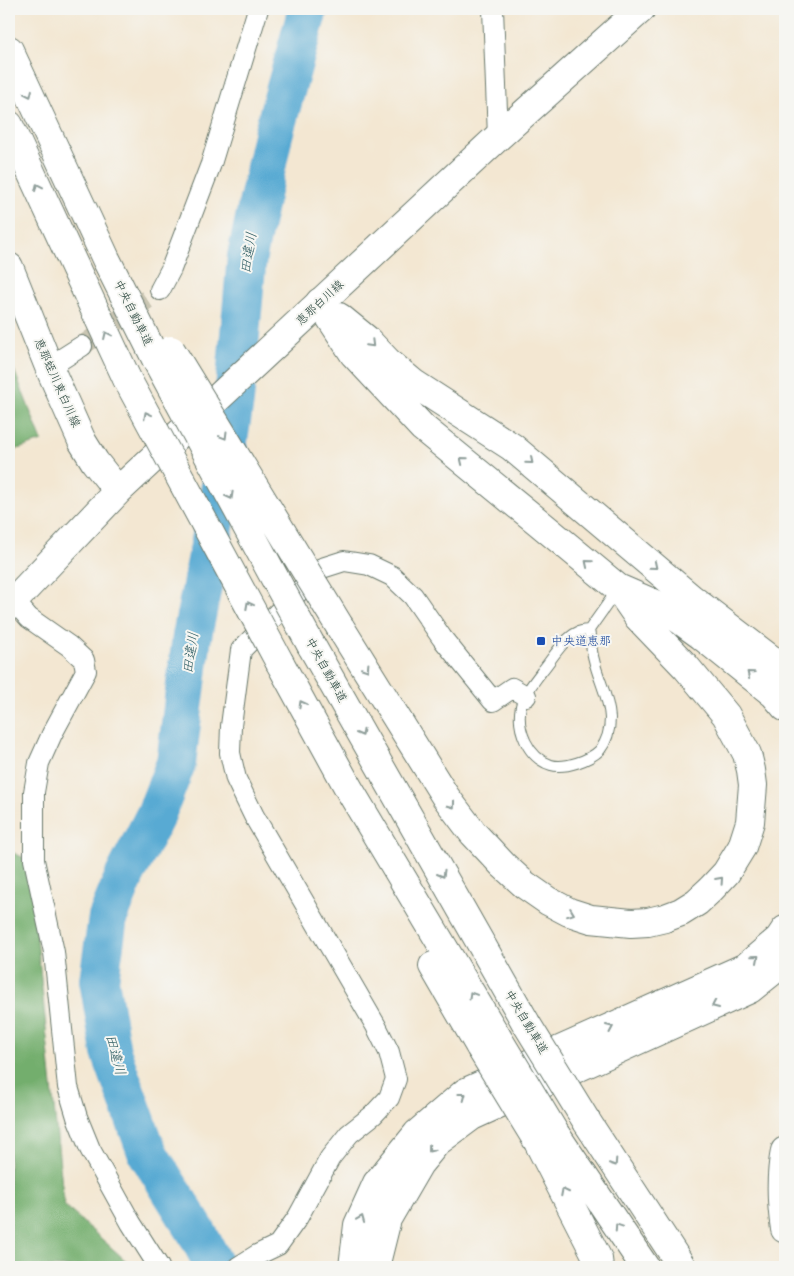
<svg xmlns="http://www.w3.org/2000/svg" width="794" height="1276" viewBox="0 0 794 1276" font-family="Kalam,'Klee One',sans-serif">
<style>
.forest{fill:#73ae6d;stroke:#497650}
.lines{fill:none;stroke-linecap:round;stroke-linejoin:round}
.river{stroke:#58aad3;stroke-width:40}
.minor-tunnel{stroke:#c9c5b2;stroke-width:20;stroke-dasharray:20 10;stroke-linecap:butt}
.service-casing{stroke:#69786b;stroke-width:12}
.minor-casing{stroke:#69786b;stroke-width:22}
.primary-casing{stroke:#69786b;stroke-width:30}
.motorway-casing{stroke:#69786b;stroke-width:30}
.service{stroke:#fff;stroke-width:10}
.minor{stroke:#fff;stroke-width:20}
.primary{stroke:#fff;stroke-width:28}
.motorway{stroke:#fff;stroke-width:28}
.motorway-bridge-casing{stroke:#69786b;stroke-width:30;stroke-linecap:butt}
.motorway-bridge{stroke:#fff;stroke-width:28}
.oneway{stroke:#8f9e9a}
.transit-dot{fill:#1a4fb4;stroke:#f6f6f2;stroke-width:2}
.labels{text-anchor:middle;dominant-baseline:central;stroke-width:4;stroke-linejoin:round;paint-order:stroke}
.street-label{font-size:12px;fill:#1f3d34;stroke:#f6f6f2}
.transit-label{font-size:12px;fill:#164399;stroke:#f6f6f2;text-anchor:start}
.water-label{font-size:14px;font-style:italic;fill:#305e64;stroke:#f6f6f2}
</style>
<rect width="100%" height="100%" fill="#f6f6f2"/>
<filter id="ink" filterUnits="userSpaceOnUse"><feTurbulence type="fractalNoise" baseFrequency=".02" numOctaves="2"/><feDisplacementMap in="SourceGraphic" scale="10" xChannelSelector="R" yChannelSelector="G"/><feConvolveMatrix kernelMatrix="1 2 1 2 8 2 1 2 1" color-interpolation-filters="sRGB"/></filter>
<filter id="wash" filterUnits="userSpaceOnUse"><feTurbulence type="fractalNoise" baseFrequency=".0096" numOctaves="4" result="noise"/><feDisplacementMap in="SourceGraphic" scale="20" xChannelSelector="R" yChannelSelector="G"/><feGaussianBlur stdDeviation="1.12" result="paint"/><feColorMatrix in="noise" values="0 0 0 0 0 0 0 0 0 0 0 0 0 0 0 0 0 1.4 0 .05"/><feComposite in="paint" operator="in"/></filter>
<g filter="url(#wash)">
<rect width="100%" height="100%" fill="#f3e7d2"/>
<!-- forest -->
<path class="forest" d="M9,357L42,441L9,452Z
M9,851L29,860L64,1205L133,1267H9Z"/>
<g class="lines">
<!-- river -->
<path class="river" d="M215,1267L196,1231L147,1152L111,1052L99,980L108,917L125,875L156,814L176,763L192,636L218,506L234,401L247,256L273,135L308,9"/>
</g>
</g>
<g filter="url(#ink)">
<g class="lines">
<!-- minor-tunnel -->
<path class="minor-tunnel" d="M82,346L160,290"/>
<!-- service casing -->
<g class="service-casing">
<path id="service" d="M589,630C586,630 581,631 578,632C564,638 552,659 542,671C535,681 524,693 521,706C516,729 528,758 551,765C565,769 590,760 600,750C607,741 610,729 610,718C609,697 598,679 594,660C591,650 591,640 589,630L618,589"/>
</g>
<!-- minor casing -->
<g class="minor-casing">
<path id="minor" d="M493,9L498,137
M160,290L171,269L211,164L258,9
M49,367L82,346
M14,601L29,618L69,646L84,660L86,671L52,734L39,763L34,792V860L54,952L68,1087L77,1117L90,1149L131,1223L159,1267
M238,1267L257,1255L278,1245L298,1217L330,1158L349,1134L373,1115L389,1098L396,1079L389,1052L376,1026L254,816L236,779L230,753L231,726L241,650L322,568L344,561L369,565L392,576L413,596L442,638L493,701L512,688L526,696"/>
</g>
<!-- primary casing -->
<g class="primary-casing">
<path id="primary" d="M9,267L49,367L82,441L95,462L118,491
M9,606L118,491L498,137L641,9"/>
</g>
<!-- motorway casing -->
<g class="motorway-casing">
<path id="motorway" d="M9,50L106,259L157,361
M9,125L127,379
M320,302L354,354L423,428L537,521L618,588L662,607L702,636L774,694L785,707
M339,317L366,339L388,362L413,383L512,447L692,599L785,670
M340,627L445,796L473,833L503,865L525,885L548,901L569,912L591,919L631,923L648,922L665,918L681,912L697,902L711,889L726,873L742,847L750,822L753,785L751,770L747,754L726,715L686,667L638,617L618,588
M311,645L526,1023
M280,663L349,789L497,1037
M433,966L480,1047
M587,1122L682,1267
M556,1135L645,1267
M538,1142L598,1259L599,1267
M785,1151C780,1177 781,1203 785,1229
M353,1267L358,1225L377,1183L417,1134L466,1092L746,967L779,939L785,930
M375,1267L387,1219L419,1164L437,1142L472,1116L750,989L785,961"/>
</g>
<!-- service -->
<use href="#service" class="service"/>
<!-- minor -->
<use href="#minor" class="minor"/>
<!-- primary -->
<use href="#primary" class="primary"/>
<!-- motorway -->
<use href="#motorway" class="motorway"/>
<!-- motorway-bridge casing -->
<g class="motorway-bridge-casing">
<path id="motorway-bridge" d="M171,350L340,627
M157,361L311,645
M127,379L280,663
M526,1023L587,1122
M497,1037L556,1135
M480,1047L538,1142"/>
</g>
<!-- motorway-bridge -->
<use href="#motorway-bridge" class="motorway-bridge"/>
</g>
<!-- one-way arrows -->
<defs><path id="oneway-chevron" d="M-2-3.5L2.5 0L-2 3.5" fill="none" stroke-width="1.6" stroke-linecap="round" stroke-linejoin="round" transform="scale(1.25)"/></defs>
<g class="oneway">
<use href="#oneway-chevron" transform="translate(29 94) rotate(65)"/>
<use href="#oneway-chevron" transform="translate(38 187) rotate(-115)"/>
<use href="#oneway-chevron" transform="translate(107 335) rotate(-115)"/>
<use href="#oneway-chevron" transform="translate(371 344) rotate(45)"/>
<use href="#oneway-chevron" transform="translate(147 415) rotate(-118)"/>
<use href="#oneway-chevron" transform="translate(224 436) rotate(59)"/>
<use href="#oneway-chevron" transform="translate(463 460) rotate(-141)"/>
<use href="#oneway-chevron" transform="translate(530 461) rotate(40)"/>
<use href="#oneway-chevron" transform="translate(230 496) rotate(61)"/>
<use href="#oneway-chevron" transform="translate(588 563) rotate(-140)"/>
<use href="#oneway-chevron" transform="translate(654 566) rotate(40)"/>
<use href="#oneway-chevron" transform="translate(249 605) rotate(-118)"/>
<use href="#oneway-chevron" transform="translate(366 668) rotate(58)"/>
<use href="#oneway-chevron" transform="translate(750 674) rotate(-141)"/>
<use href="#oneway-chevron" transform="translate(302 704) rotate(-119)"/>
<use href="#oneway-chevron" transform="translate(361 733) rotate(60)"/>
<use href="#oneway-chevron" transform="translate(452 805) rotate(54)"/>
<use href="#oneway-chevron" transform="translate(442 874) rotate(60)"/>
<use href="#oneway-chevron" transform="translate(720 880) rotate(-48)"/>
<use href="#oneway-chevron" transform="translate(571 913) rotate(21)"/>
<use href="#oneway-chevron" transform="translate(756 958) rotate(-41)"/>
<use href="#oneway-chevron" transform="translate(472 995) rotate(-121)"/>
<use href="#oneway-chevron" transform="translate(715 1005) rotate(155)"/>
<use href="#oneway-chevron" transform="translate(610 1028) rotate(-24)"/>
<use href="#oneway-chevron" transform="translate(463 1096) rotate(-37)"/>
<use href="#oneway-chevron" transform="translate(431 1149) rotate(129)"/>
<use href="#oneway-chevron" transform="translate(614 1163) rotate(57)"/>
<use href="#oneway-chevron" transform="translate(564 1192) rotate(-117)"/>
<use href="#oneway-chevron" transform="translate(361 1219) rotate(-68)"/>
<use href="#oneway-chevron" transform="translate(618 1227) rotate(-124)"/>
</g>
</g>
<!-- markers -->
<rect class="transit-dot" x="536" y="636" width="10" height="10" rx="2.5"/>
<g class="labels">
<!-- street labels -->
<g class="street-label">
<text transform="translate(320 303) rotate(-43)">恵那白川線</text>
<text transform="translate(133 313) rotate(64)">中央自動車道</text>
<text transform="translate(57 383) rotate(66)">恵那蛭川東白川線</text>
<text transform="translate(326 670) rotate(61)">中央自動車道</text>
<text transform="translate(526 1022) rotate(59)">中央自動車道</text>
</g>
<!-- transit labels -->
<g class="transit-label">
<text x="551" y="641">中央道恵那</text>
</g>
<!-- water labels -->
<g class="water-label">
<text transform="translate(249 253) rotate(-81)">田違川</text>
<text transform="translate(191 653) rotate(-82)">田違川</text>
<text transform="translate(115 1055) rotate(75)">田違川</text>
</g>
</g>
<!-- margin -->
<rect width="794" height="1276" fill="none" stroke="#f6f6f2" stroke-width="30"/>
</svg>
